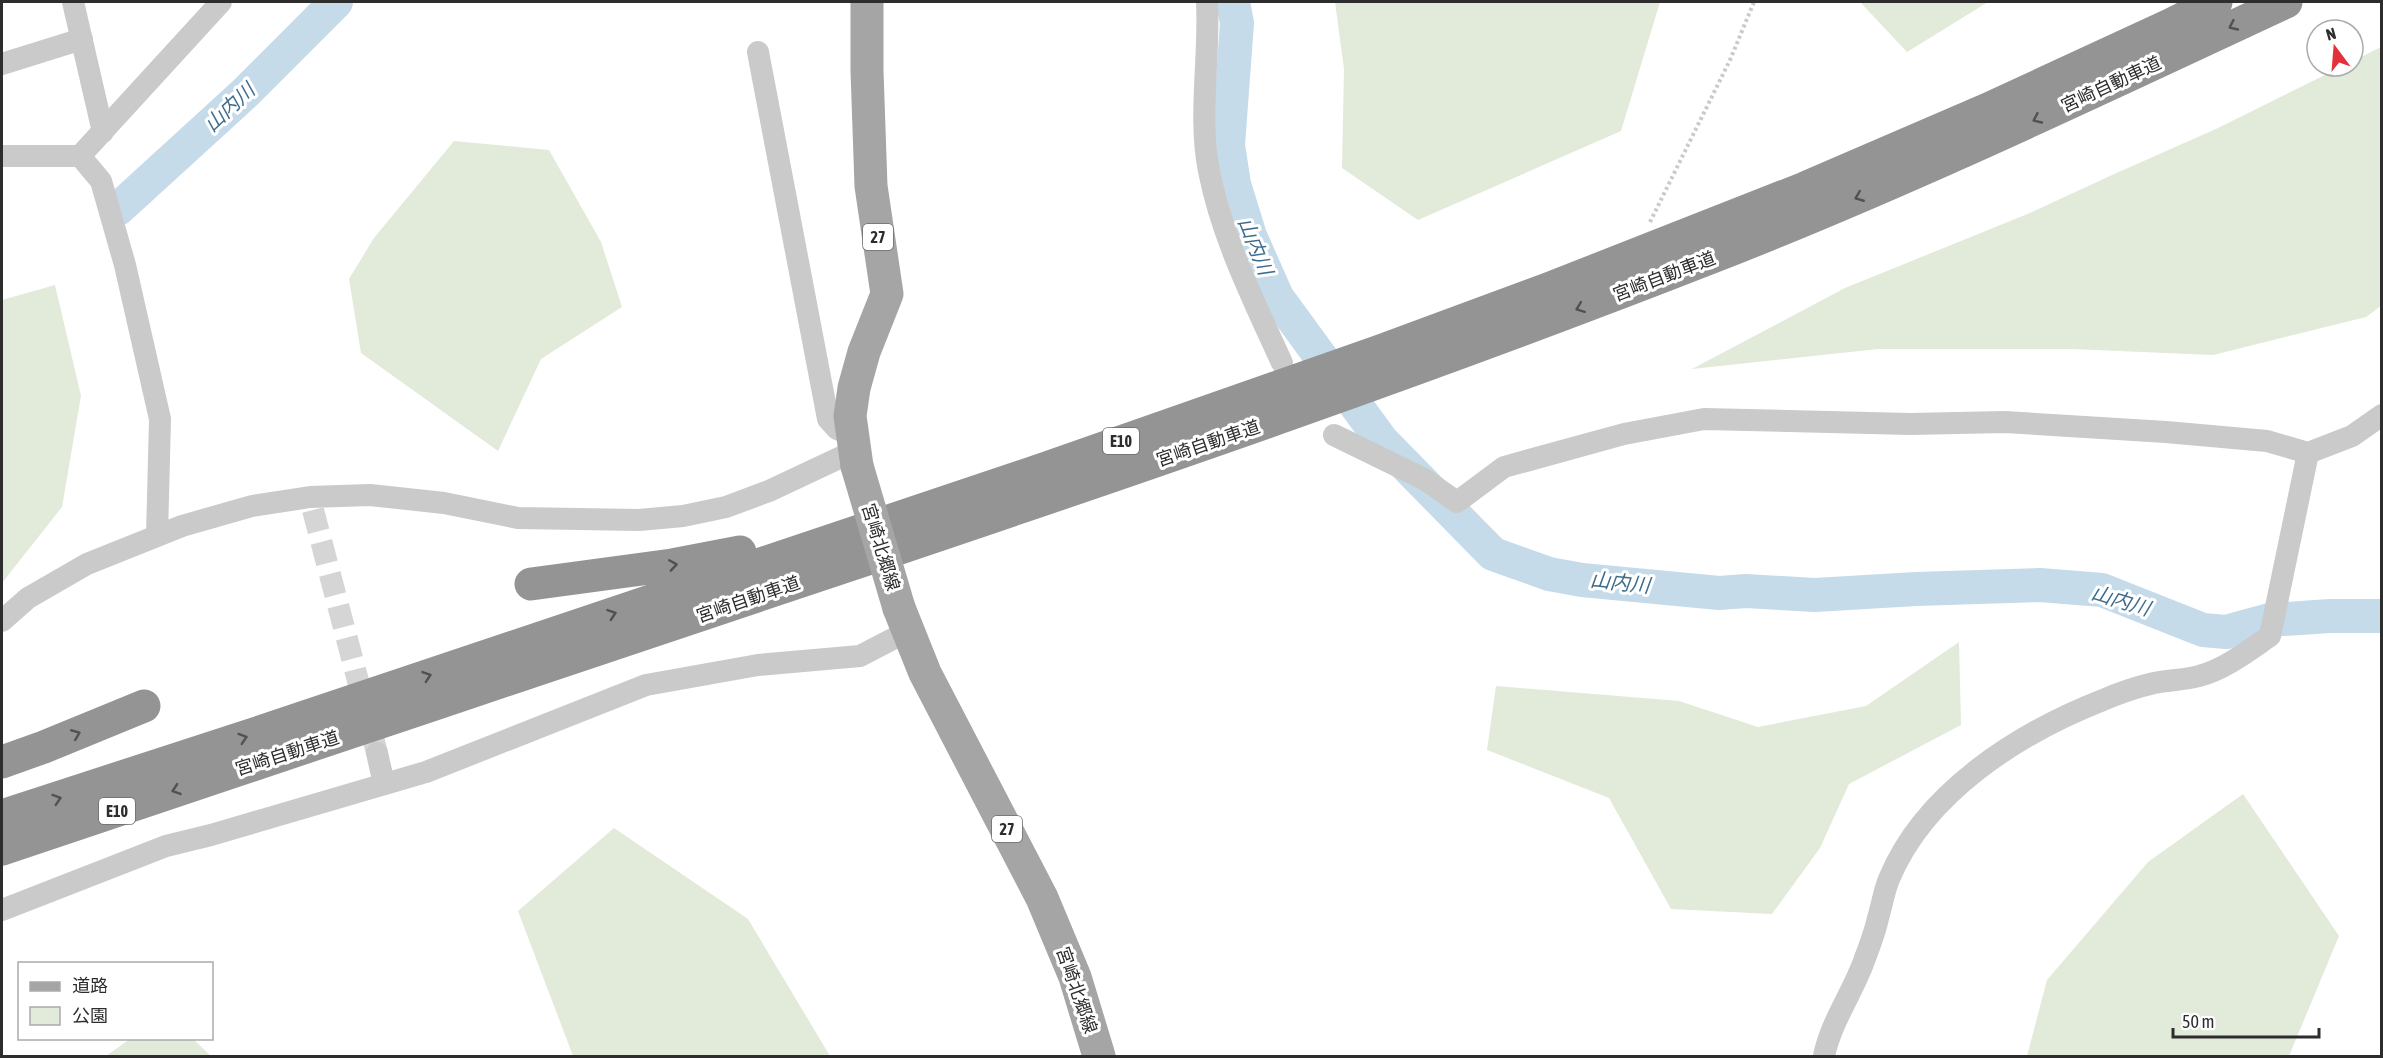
<svg xmlns="http://www.w3.org/2000/svg" width="2383" height="1058" viewBox="0 0 2383 1058" font-family="'Asap Condensed','Noto Sans JP',sans-serif">
<style>
.green{fill:#e2eada}
.lines{fill:none;stroke-linecap:round;stroke-linejoin:round}
.river{stroke:#c6dbea;stroke-width:34}
.street-tunnel{stroke:#d5d5d5;stroke-width:22;stroke-dasharray:22 11;stroke-linecap:butt}
.path{stroke:#cacaca;stroke-width:4;stroke-dasharray:3 3;stroke-linecap:butt}
.street{stroke:#cacaca;stroke-width:22}
.primary{stroke:#a5a5a5;stroke-width:33}
.highway{stroke:#949494;stroke-width:33}
.primary-bridge{stroke:#a5a5a5;stroke-width:33}
.oneway{stroke:#515151}
.labels{text-anchor:middle;dominant-baseline:central;stroke-width:6;stroke-linejoin:round;paint-order:stroke}
.shield{fill:#fff;stroke:#6c6c6c;stroke-width:1.5}
.shield-label{font-size:16px;font-weight:bold;fill:#2d2d2d}
.street-label{font-size:18px;fill:#2d2d2d;stroke:#fff}
.water-label{font-size:20px;font-style:italic;fill:#3d6c8d;stroke:#fff}
</style>
<rect width="100%" height="100%" fill="#fff"/>
<!-- green -->
<path class="green" d="M1335,2H1660L1621,131L1418,220L1342,168L1344,69Z
M1860,2H1988L1907,52Z
M2381,47V306L2366,317L2213,355L2072,349H1878L1692,369L1845,288L2030,213L2112,175L2216,129L2343,66H2353V61Z
M454,141L549,150L601,242L622,307L541,359L498,451L361,353L349,279L374,238Z
M55,285L81,396L62,507L2,583V300Z
M1959,642L1961,725L1849,784L1820,848L1772,914L1671,909L1609,798L1487,750L1496,686L1679,701L1758,727L1866,706Z
M2243,794L2339,936L2289,1056H2027L2047,980L2148,862Z
M614,828L748,919L830,1056H573L518,911Z
M130,1039H193L211,1056H106Z"/>
<g class="lines">
<!-- river -->
<path class="river" d="M1233,2L1237,23L1228,145L1234,184L1250,236L1277,297L1382,441L1493,554L1549,574L1582,580L1719,593L1746,591L1815,595L1916,589L2040,585L2102,590L2203,630L2226,632L2270,620L2330,616H2382
M118,209L245,93L336,2"/>
<!-- street-tunnel -->
<path class="street-tunnel" d="M313,510L377,753"/>
<!-- path -->
<path class="path" d="M1650,222L1730,60L1754,2"/>
<!-- street -->
<path class="street" d="M73,2L103,132
M1207,2C1210,56 1198,118 1209,171C1222,238 1254,301 1282,363
M758,52L828,419L837,429L851,435
M2,64L82,39
M2,156H80L221,2
M80,156L101,181L125,265L160,419L157,536
M1334,435L1424,479L1457,502L1504,467L1624,434L1704,419L1910,424L2005,422L2166,432L2267,441L2308,453L2352,436L2382,415
M2,621L28,598L87,564L182,526L252,506L310,497L370,495L444,503L518,518L639,520L683,516L726,507L769,491L854,451
M377,753L384,784
M2,910L166,846L211,835L426,772L646,685L758,665L860,656L908,631
M1824,1056C1831,1022 1852,994 1864,961C1869,947 1875,933 1878,918C1882,905 1884,891 1889,879C1925,792 2019,733 2103,700C2119,693 2137,687 2154,683C2169,680 2185,680 2199,676C2225,669 2248,651 2270,636L2308,453"/>
<!-- primary -->
<path class="primary" d="M857,466L850,416L854,388L864,352L887,294L871,186L867,71V2
M899,608L925,673L1042,898L1075,977L1099,1056"/>
<!-- highway -->
<path class="highway" d="M531,584L672,565L740,552
M2,762L44,747L144,706
M2,816L266,730L1044,469L1380,351L1548,289L1805,188L1986,110L2170,25L2216,2
M2,849C292,751 583,655 873,557C1156,462 1437,365 1715,256C1909,180 2097,90 2286,2"/>
<!-- primary-bridge -->
<path class="primary-bridge" d="M857,466L899,608"/>
</g>
<!-- one-way arrows -->
<defs><path id="oneway-chevron" d="M-2-3.5L2.5 0L-2 3.5" fill="none" stroke-width="1.6" stroke-linecap="round" stroke-linejoin="round" transform="scale(1.5)"/></defs>
<g class="oneway">
<use href="#oneway-chevron" transform="translate(2233 26) rotate(155)"/>
<use href="#oneway-chevron" transform="translate(2037 119) rotate(155)"/>
<use href="#oneway-chevron" transform="translate(1859 197) rotate(158)"/>
<use href="#oneway-chevron" transform="translate(1580 308) rotate(159)"/>
<use href="#oneway-chevron" transform="translate(673 565) rotate(-9)"/>
<use href="#oneway-chevron" transform="translate(612 614) rotate(-19)"/>
<use href="#oneway-chevron" transform="translate(427 676) rotate(-19)"/>
<use href="#oneway-chevron" transform="translate(76 734) rotate(-22)"/>
<use href="#oneway-chevron" transform="translate(243 738) rotate(-18)"/>
<use href="#oneway-chevron" transform="translate(176 790) rotate(161)"/>
<use href="#oneway-chevron" transform="translate(57 799) rotate(-18)"/>
</g>
<g class="labels">
<!-- shield labels -->
<g class="shield">
<rect x="863" y="224" width="30" height="26" rx="4.5"/>
<rect x="1103" y="428" width="36" height="26" rx="4.5"/>
<rect x="99" y="798" width="36" height="26" rx="4.5"/>
<rect x="992" y="816" width="30" height="26" rx="4.5"/>
</g>
<g class="shield-label">
<text x="878" y="237">27</text>
<text x="1121" y="441">E10</text>
<text x="117" y="811">E10</text>
<text x="1007" y="829">27</text>
</g>
<!-- street labels -->
<g class="street-label">
<text transform="translate(2111 84) rotate(-25)">宮崎自動車道</text>
<text transform="translate(1664 276) rotate(-21)">宮崎自動車道</text>
<text transform="translate(1208 443) rotate(-19)">宮崎自動車道</text>
<text transform="translate(881 547) rotate(73)">宮崎北郷線</text>
<text transform="translate(748 599) rotate(-19)">宮崎自動車道</text>
<text transform="translate(287 753) rotate(-18)">宮崎自動車道</text>
<text transform="translate(1077 990) rotate(71)">宮崎北郷線</text>
</g>
<!-- water labels -->
<g class="water-label">
<text transform="translate(229 107) rotate(-43)">山内川</text>
<text transform="translate(1256 246) rotate(68)">山内川</text>
<text transform="translate(1620 582) rotate(6)">山内川</text>
<text transform="translate(2121 600) rotate(17)">山内川</text>
</g>
</g>
<!-- border -->
<rect width="2383" height="1058" fill="none" stroke="#2d2d2d" stroke-width="6"/>
<!-- legend -->
<rect x="18" y="962" width="195" height="78" fill="#ffffff" stroke="#ababab" stroke-width="1.5"/>
<rect x="30" y="982" width="30" height="9" fill="#a5a5a5" stroke="#ababab" stroke-width="1.5"/>
<text x="72" y="992" font-size="18" fill="#2d2d2d">道路</text>
<rect x="30" y="1007" width="30" height="18" fill="#e2eada" stroke="#ababab" stroke-width="1.5"/>
<text x="72" y="1022" font-size="18" fill="#2d2d2d">公園</text>
<!-- north arrow -->
<g transform="translate(2335 48) rotate(344)"><circle r="28" fill="#ffffff" stroke="#ababab" stroke-width="1.5"/>
<path d="M0-4.5L10 22L0 15L-10 22Z" fill="#e13139"/>
<text y="-9" font-size="16" font-weight="bold" text-anchor="middle" fill="#2d2d2d">N</text>
</g>
<!-- scale -->
<path d="M2173 1028v9h146v-9" fill="none" stroke="#2d2d2d" stroke-width="3"/>
<text x="2182" y="1028" font-size="18" fill="#2d2d2d" stroke="#ffffff" stroke-width="4.5" paint-order="stroke">50 m</text>
</svg>
